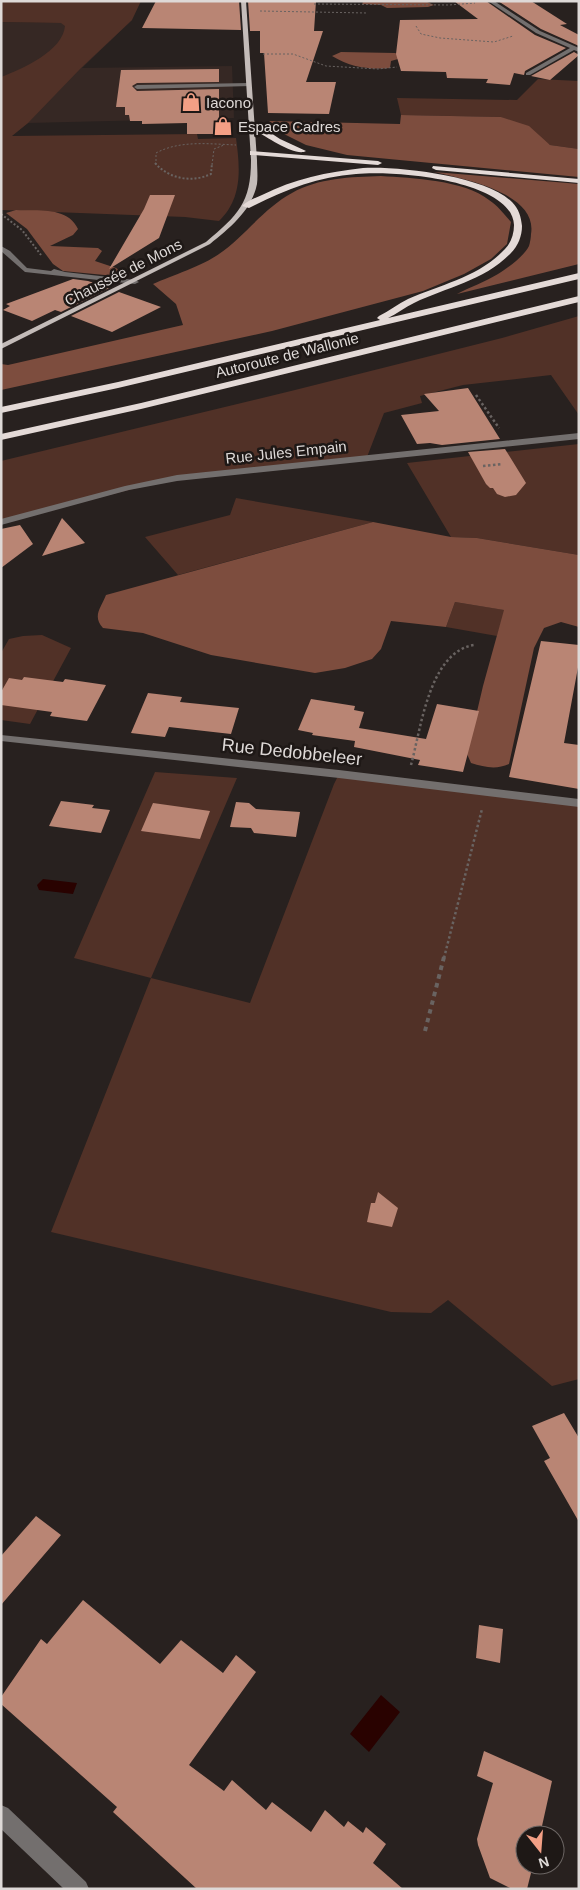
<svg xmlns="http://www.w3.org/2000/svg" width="580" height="1890" viewBox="0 0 580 1890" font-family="Helvetica,sans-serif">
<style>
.built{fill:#362824}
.green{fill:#513127}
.forest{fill:#7d4d3e}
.water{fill:#290200}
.building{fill:#b98574}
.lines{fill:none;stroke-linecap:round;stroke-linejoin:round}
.path-far3{stroke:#696361;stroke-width:1;stroke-dasharray:2 2;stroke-linecap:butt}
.path-far2{stroke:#696361;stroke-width:2;stroke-dasharray:2 2;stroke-linecap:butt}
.path-far1{stroke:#696361;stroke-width:2.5;stroke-dasharray:2.5 2.5;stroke-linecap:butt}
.path{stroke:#696361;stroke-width:4;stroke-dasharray:4.5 4.5;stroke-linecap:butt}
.minor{fill:#736f6e;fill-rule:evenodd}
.major{fill:#c4bcb9;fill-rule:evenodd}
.highway{fill:#e4dad7;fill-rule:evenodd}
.labels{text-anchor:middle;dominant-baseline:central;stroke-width:5;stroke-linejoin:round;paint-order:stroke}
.far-poi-label{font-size:15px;fill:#ded9d7;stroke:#1e1816;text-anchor:start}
.far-street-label{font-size:15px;fill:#ded9d7;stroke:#1e1816}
.street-label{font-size:18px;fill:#ded9d7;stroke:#1e1816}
</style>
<rect width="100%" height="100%" fill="#28211f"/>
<!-- built -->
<path class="built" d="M132,20L82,68L232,66L234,118L28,123L11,136L1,137V22L61,23Z"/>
<!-- green -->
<path class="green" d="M1,1H141L132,20L81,68L28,123L12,136L197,134L198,139L236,138C240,168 243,198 219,221L185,217L1,210V77C22,69 63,51 65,26L61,23L1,22Z
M538,79L579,81V149L550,145L501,117L401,115L397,98L517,100Z
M579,316V415L551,375L463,385L420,396L422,403L384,413L367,457L177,478L1,522V461L291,391L502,338Z
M579,444V555L477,538L451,537L407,463Z
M236,498L373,522L178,575L145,537L230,515Z
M455,602L505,610L497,636L446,627Z
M42,635L71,648L30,724L1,720V653L9,639L23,636Z
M155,772L237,778L151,978L250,1003L334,784L339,774L579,803V1379L552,1386L448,1300L431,1313L391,1312L51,1232L151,978L74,958Z"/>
<!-- forest -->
<path class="forest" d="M365,1H425L434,5L428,7L387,8L381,5L363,4L362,3Z
M341,52L395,53L405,57L391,61L390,68C369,70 350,67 332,56Z
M401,115L501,117L529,126L550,145L579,149V177L347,155L306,145L284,134L269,121L400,124Z
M434,172L579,184V264L457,294C470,287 485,282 498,274C508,268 524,256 529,246C530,243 531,237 531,234C538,193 464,179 434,172Z
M381,176C412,178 464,180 489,200C498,206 504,214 511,222L507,244L491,259L464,274L423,291L272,331L1,390V364L8,365L183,325L176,304L153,284C171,276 204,265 219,254C245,236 264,208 292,193C318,178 351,177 381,176Z
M16,210C36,211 68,206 78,229L73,235L50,246L98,248L102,251L95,261L116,268L122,272L115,276L63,271L53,264L27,229L6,213Z
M373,522L451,537L477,538L579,555V627L561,622L544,628L534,648L509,764C496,770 484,767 471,763L467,754L483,686L504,610L455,602L446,627L391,621L381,649L372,659L345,668L315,673L211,655L143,633L103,628C92,616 101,608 106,595Z"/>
<!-- water -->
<path class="water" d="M43,879L77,883L73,894L39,890L37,885Z
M381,1695L400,1712L369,1752L350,1734Z"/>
<!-- building -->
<path class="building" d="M156,1H239L241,30L142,28Z
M248,1H316L314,31H323L306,82H336L329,114L268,113L264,53H260V31H250Z
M454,1H486L535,35L566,48L525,71L524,75L514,73L510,85L486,83L488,79L447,78L446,72L401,71L396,54L400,20L478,19Z
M498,1H531L567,24L560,25L579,35V46L541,29Z
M574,52L579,55L550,80L531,76Z
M219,69V82L137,83L132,86L137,91L219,89V134H187V123L142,124V121H130L129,115H125V107H116L121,70Z
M150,195H175L159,238L109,269L144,209Z
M73,279L88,281L109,288L61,312L55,310L32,321L3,310L10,306L6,304Z
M119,292L161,307L112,332L71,316Z
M468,388L500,439L442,445L430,443L417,444L401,415L439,411L424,394Z
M505,449L526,483L516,495L505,497L497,494L493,488H490L486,484L468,452Z
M62,518L85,543L42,556Z
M20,525L33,544L1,568V529Z
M541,641L579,645V662L564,743L579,745V789L509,777Z
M24,677L63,682L65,679L106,685L87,721L50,716L52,712L1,705V692L9,678L22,680Z
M148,693L182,697L180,702L239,708L231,734L169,727L165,737L131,733Z
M311,699L355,706L354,710L364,712L359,728L426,739L437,704L479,711L463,772L418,765L420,760L354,747L355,741L312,735L313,733L298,730Z
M61,801L94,805L92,808L110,810L101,833L49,826Z
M236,802L249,803L256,809L300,812L296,837L254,833L251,828L230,827Z
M153,803L210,811L200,839L141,831Z
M378,1192L398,1208L392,1227L367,1222L371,1203H375Z
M564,1413L579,1438V1522L544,1461L550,1458L532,1426Z
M36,1516L61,1535L1,1605V1556Z
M83,1600L160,1664L181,1640L223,1673L236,1655L256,1672L189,1765L224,1791L232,1780L266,1810L272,1802L311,1832L325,1810L344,1827L348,1821L363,1833L366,1827L386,1844L373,1863L403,1889H197L113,1812L117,1807L1,1704V1697L41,1639L47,1644Z
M479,1625L503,1629L500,1663L476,1658Z
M484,1751L552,1781L540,1835H525V1865H533L527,1889H512L490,1878L478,1845L477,1839L493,1783L477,1776Z"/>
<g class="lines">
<!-- path-far3 -->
<path class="path-far3" d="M314,4L449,5L475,3
M260,11L367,13
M416,26L421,34L440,38L494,42L513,36
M263,54H293L326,66L378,69L397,67
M156,165V153C180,140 210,144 236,145
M212,165L214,149L224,145"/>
<!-- path-far2 -->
<path class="path-far2" d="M155,163C169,179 192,183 211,174L212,163
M1,214L22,230L41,255"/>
<!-- path-far1 -->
<path class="path-far1" d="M476,395L499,428
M483,466L502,464
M411,765C421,729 429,652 474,645
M444,958L482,809"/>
<!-- path -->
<path class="path" d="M425,1031L444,957"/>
<!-- minor -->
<path class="minor" d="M488,1H494L540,31L579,48V52L574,50L530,75H526V73L570,48L536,33Z
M249,83L251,86L137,89L134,87L137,85Z
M1,246L10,251L27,268L51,271L54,269L65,272L135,280L139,282L135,284L25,272L1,251Z
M579,433V439L177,481L129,490L1,525V519L125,486L177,475Z
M1,735L339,770L579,799V807L339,778L1,741Z
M1,1805L8,1808L86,1882L89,1889H64L1,1829Z"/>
<!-- major -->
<path class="major" d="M241,1H246L257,160C257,167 258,176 257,184C252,210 230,228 210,244L1,349V344L206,242C238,215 251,203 251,160Z"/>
<!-- highway -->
<path class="highway" d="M248,122H254L280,139L306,151C295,158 259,132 248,126Z
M250,151L378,161L382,163L378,165L253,155H250Z
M433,166L579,179V183L436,170L432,168Z
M363,168C399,166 486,176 512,202C519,209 521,217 522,226C522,236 518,246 511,253C484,281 447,287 414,303C405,307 397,314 388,318L579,273V279L118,388L1,413V407L118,382L380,320L377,318L379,316C389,311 398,304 408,299C442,284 479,277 505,249C511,243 514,234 514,225C512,179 391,170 356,174C317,177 284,190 249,208L242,206C247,201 255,198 262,195C294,179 327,172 363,168Z
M579,296V302L141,409L1,440V434L141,403Z"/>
</g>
<!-- icons -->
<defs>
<g id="shop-bare" transform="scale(1.5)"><path d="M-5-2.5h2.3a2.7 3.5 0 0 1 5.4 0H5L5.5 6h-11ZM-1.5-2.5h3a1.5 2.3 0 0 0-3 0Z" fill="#f39f85" stroke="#1e1816" stroke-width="2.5" paint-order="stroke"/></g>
</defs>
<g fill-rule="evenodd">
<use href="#shop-bare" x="191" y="102"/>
<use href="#shop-bare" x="223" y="126"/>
</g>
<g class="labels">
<!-- far-poi labels -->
<g class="far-poi-label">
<text x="206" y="102">Iacono</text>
<text x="238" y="126">Espace Cadres</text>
</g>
<!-- far-street labels -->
<g class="far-street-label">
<text transform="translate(123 272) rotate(-27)">Chaussée de Mons</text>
<text transform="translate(287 355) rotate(-14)">Autoroute de Wallonie</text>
<text transform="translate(286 452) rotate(-6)">Rue Jules Empain</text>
</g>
<!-- street labels -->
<g class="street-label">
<text transform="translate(292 752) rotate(6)">Rue Dedobbeleer</text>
</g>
</g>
<!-- border -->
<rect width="580" height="1890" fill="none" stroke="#ded9d7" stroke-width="5"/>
<!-- north arrow -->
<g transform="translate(540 1850) rotate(163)"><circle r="24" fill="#1e1816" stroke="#6b6563"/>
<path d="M0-4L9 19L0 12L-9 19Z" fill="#f39f85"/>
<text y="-8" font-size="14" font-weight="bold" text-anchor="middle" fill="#ded9d7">N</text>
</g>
</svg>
